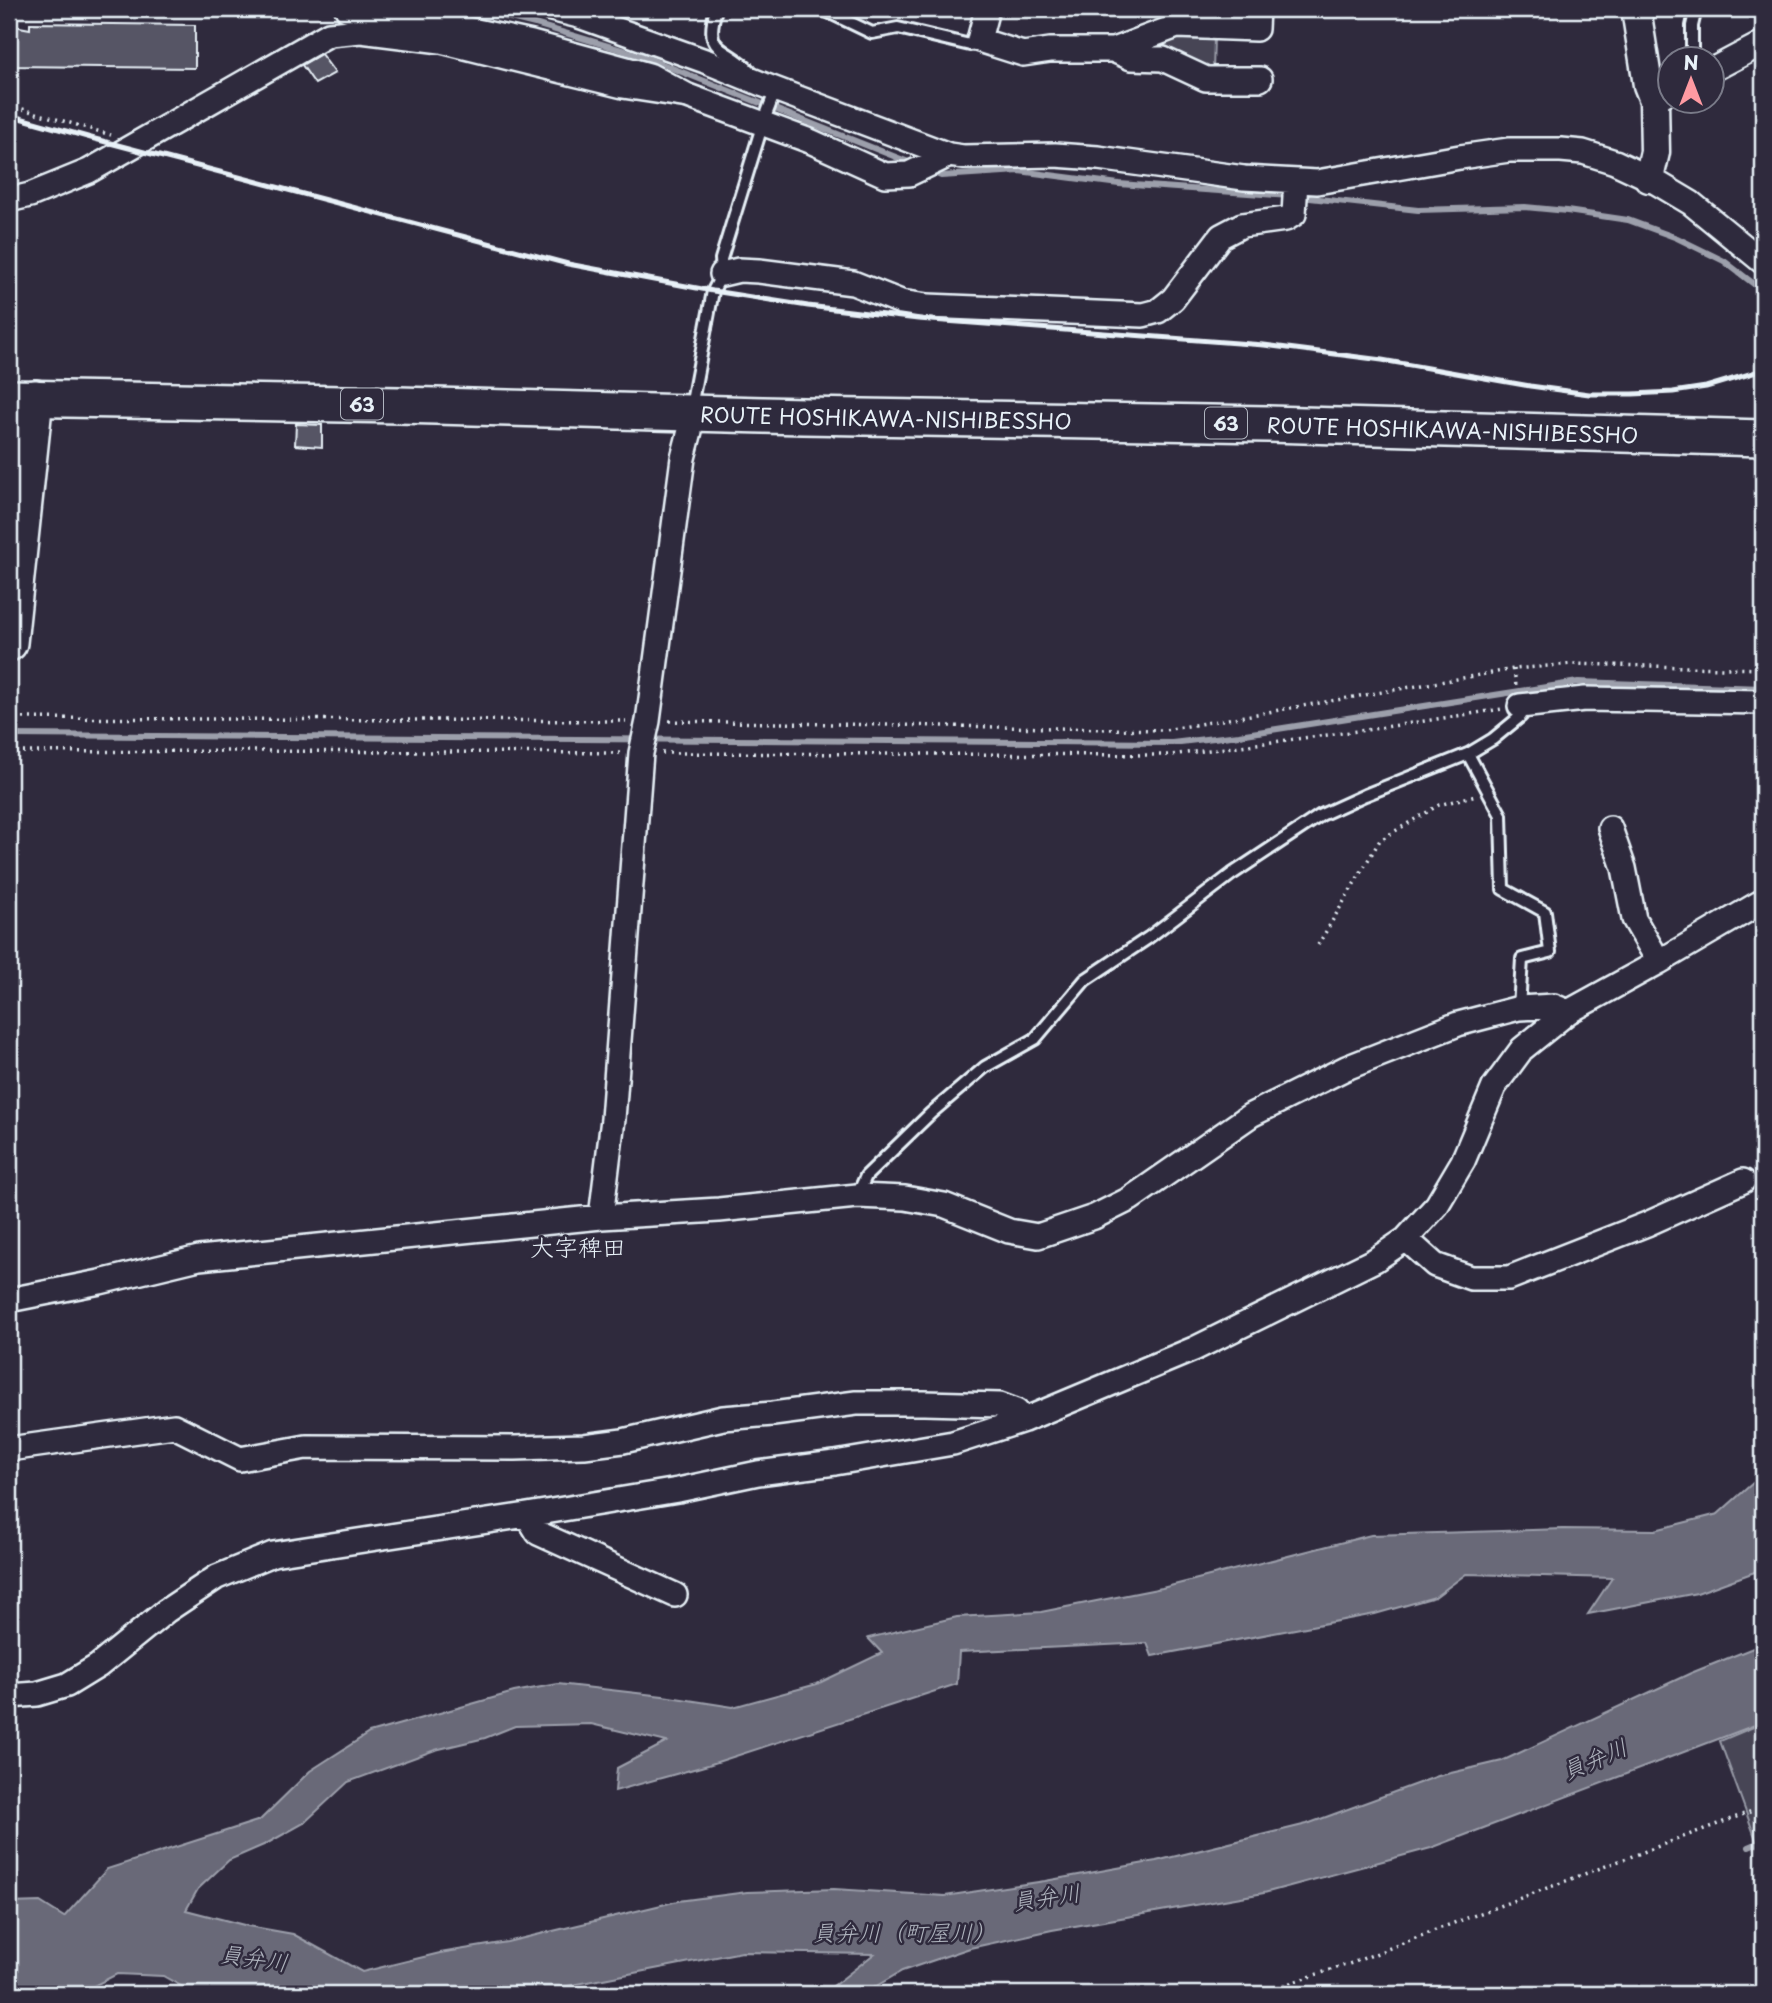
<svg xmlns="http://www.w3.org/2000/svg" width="1772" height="2003" viewBox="0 0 1772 2003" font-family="'Playpen Sans','Klee One',sans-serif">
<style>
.green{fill:#464455;stroke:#979aa6;stroke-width:2}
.water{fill:#696978;stroke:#9c9fab;stroke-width:2}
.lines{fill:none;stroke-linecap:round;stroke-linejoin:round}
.stream{stroke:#9c9fab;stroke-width:6}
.building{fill:#575565;stroke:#e8f1f8;stroke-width:2}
.service-casing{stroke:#e8f1f8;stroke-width:16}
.minor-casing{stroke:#e8f1f8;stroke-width:28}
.tertiary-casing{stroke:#e8f1f8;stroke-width:33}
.primary-casing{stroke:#e8f1f8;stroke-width:40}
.path{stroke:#e8f1f8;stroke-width:3.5;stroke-dasharray:2 5;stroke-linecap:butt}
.service{stroke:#2f2a3d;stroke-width:10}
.minor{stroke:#2f2a3d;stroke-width:23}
.tertiary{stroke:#2f2a3d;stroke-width:28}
.primary{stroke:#2f2a3d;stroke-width:35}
.rail{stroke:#e8f1f8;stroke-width:5}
.labels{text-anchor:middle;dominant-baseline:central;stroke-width:5;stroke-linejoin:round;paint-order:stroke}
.shield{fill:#2f2a3d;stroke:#b0b5c0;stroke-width:2}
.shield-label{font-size:19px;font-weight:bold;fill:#e8f1f8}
.street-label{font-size:21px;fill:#e8f1f8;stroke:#2f2a3d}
.water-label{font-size:23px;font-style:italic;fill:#afb4be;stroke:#2f2a3d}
.quarter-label{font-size:24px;fill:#e8f1f8;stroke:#2f2a3d}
</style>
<rect width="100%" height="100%" fill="#2f2a3d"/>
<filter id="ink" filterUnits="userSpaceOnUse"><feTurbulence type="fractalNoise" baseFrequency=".0143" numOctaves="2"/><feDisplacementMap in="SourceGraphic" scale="14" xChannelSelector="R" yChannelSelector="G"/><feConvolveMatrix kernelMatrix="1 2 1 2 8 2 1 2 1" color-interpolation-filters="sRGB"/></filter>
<g filter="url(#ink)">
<!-- green -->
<path class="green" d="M1178,35L1214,36L1213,72L1138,50Z
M1763,1723V1856H1762L1720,1741Z"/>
<!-- water -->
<path class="water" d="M1763,1474V1569L1697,1593L1588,1614L1612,1578L1466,1574L1435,1597L1375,1614L1152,1656L1147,1643L959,1652L957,1684L708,1765L615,1791L617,1768L667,1742L591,1724L515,1726L485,1738L435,1750L348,1782L304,1823L266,1844L229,1860L198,1889L186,1910L248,1926L293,1934L362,1972L440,1953L507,1942L678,1901L747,1892L834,1889L945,1896L1045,1881L1156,1861L1307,1824L1438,1776L1502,1761L1691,1673L1763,1644V1722L1431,1848L1264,1893L1052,1930L970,1948L902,1971L863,1994H823L874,1954L742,1952L526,1994H239L190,1991L163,1976L117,1974L84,1991H43L9,1983V1903L40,1902L64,1917L107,1869L260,1820L310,1771L369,1733L514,1692L558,1684L663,1696L733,1707L817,1684L882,1653L868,1638L957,1617L1041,1612L1162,1588L1371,1535L1563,1529L1655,1530L1718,1514Z"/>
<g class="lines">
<!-- stream -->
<path class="stream" d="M473,9L535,24L639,55L916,165
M929,171L941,176L1019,171L1119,184L1290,196
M1301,197L1418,210L1525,207L1567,211L1628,220L1677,238L1724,261L1763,291
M9,735L1172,743L1239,735L1578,682L1763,688
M1749,1847L1763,1841"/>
</g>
<!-- building -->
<path class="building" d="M30,23L195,25V68L9,66V25L30,29Z
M321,54L335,73L315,84L302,65Z
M296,424L322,425V447L295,445Z"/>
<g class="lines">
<!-- service casing -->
<g class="service-casing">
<path id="service" d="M716,9C703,54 724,45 750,71
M822,9L872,33L898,28L970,45L982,41
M1692,60V26L1696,9
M691,407L713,291L722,274L721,259L763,123L776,89
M1468,754L1501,815L1503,889L1545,912L1550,952L1522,959L1519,1008
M857,1196L866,1176L931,1113L985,1067L1035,1039L1085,980L1148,938L1232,874L1321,815L1365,795L1468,754L1493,739L1521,716L1520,706"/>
</g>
<!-- minor casing -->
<g class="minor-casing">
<path id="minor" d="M347,9L425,20
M427,9L425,20L532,43L649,75L688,96L810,141L885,175L909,174L949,155
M551,9L579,16L705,61L764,85L949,155L963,157L1055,155L1098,158L1244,178L1317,182L1460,157L1509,150H1561L1583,152L1615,162L1649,178L1691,203L1763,262
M987,9L979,40L1023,54L1050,50H1113L1177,26L1256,29L1257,9
M1113,50L1131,58L1163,59L1206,79H1260
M1712,70L1763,43
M1654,100L1670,91
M9,200L30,195L89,171L329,34L361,31L441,41L623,86L688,96
M722,274L739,270L759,271L853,283L901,302L927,306L1143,315L1158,311L1173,299L1221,236L1242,225L1286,219L1294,214L1296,181
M1520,706L1585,699L1763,702
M1610,828L1624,868L1634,919L1659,962
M601,1217L613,1119L641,753L648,721L683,458L690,431V413
M1406,1239L1435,1265L1471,1278H1509L1647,1224L1743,1181
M9,1300L100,1282L199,1258L601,1217L719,1210L857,1196L905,1198L944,1205L1009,1231L1038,1236L1094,1217L1130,1199L1251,1115L1346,1068L1458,1024L1519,1008L1554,1006L1568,1012
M9,1449L174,1426L240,1459L306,1447L515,1448L584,1446L623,1441L723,1418L773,1414L856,1403H924L1000,1405L1016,1411L1024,1420
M527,1515L538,1533L675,1595
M9,1696L37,1694L67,1685L98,1666L166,1611L217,1577L273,1554L527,1515L678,1490L758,1473L835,1463L953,1443L1024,1420L1194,1349L1375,1260L1406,1239L1437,1205L1463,1161L1494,1087L1522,1049L1568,1012L1659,962L1763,901"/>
</g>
<!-- tertiary casing -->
<g class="tertiary-casing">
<path id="tertiary" d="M1636,9L1648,85L1654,100L1655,152L1649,178"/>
</g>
<!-- primary casing -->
<g class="primary-casing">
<g id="primary">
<path id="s1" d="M9,398L399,405L803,416L1268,424L1763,438"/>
<path d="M9,643L35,398"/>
</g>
</g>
<!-- path -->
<path class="path" d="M9,105L111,135
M1514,669L1516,686
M9,718L626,721
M669,721L1165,730L1514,669L1572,664L1763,669
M9,752L251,751L623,753
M662,753L1171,755L1366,730L1502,709
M1318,945L1380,840L1439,805L1476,795
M1256,1994L1352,1963L1446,1926L1763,1807"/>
<!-- service -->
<use href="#service" class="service"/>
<!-- minor -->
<use href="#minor" class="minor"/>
<!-- tertiary -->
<use href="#tertiary" class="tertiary"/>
<!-- primary -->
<use href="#primary" class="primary"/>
<!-- rail -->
<path class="rail" d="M9,115L91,138L568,264L713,291L808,306L918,319L1264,345L1382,360L1530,386L1589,394H1633L1673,392L1706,387L1763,370"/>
</g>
</g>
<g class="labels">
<!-- shield labels -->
<g class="shield">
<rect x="341" y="388.5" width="42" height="31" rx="5"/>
<rect x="1205" y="407.5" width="42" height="31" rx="5"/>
</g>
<g class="shield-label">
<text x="362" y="404">63</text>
<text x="1226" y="423">63</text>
</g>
<!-- street labels -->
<g class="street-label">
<text stroke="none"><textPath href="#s1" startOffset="877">ROUTE HOSHIKAWA-NISHIBESSHO</textPath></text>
<text stroke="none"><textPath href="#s1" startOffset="1444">ROUTE HOSHIKAWA-NISHIBESSHO</textPath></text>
</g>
<!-- water labels -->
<g class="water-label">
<text transform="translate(1594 1758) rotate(-23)">員弁川</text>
<text transform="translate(1046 1896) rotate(-8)">員弁川</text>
<text x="904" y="1931">員弁川（町屋川）</text>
<text transform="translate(254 1957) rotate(8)">員弁川</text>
</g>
<!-- quarter labels -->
<g class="quarter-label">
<text x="578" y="1246">大字稗田</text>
</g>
</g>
<!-- margin -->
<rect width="1772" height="2003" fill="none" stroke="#2f2a3d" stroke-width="35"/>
<rect x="18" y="18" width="1737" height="1968" fill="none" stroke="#e8f1f8" stroke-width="2.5" filter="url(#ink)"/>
<!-- north arrow -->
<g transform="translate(1691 80)"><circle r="33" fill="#2f2a3d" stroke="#797a88" stroke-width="2"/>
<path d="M0-5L12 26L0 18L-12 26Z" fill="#ff9aa2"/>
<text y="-10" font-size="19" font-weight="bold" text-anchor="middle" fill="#e8f1f8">N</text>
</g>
</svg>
